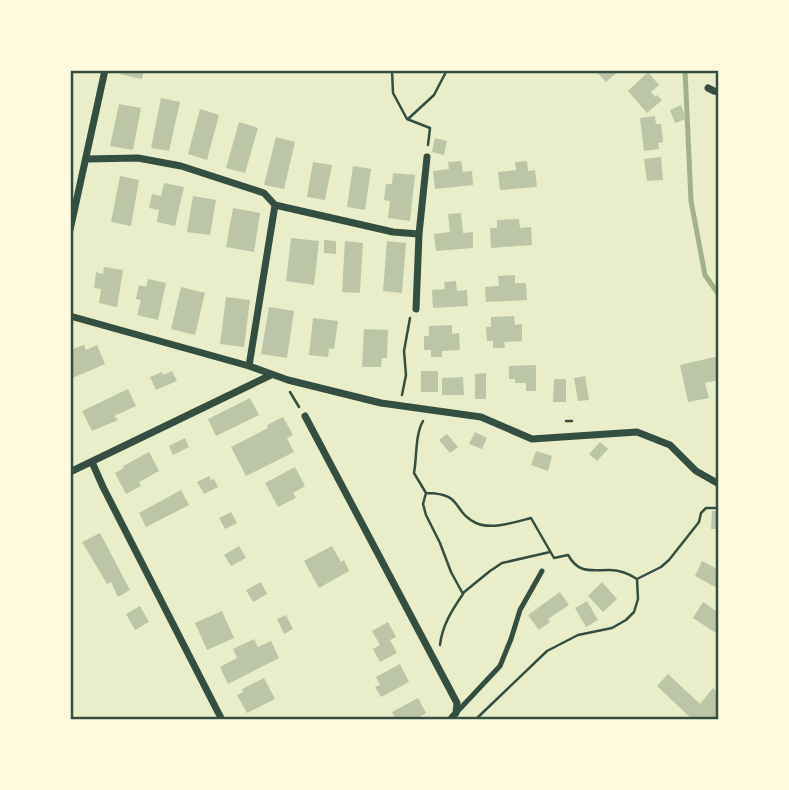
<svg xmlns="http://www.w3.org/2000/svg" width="789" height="790" viewBox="0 0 789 790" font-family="'Golos Text',sans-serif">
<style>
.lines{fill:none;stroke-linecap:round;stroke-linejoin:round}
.stream{stroke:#a3b18a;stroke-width:5}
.building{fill:#bcc5a7}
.path{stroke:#344e41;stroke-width:2.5}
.service{stroke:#344e41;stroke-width:5}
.minor{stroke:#344e41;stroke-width:7}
.neatline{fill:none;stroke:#344e41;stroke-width:2.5}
</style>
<rect width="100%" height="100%" fill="#e9edc9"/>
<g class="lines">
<!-- stream -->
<path class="stream" d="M685,70L691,201L705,275L719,295"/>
</g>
<!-- building -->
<path class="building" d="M120,70H144L142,79L119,74Z
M595,70H620L606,82Z
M648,72L659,85L651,92L655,97L657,95L662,100L647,113L628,91Z
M161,98L180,102L169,151L151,148Z
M119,104L141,108L133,150L110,146Z
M681,105L686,119L675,123L670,110Z
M200,109L219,115L207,160L188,154Z
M655,116L656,124H661L663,142L658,143L659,149L644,151L640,118Z
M239,122L258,128L245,173L226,168Z
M276,137L295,142L284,189L264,185Z
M435,138L447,141L444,155L432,152Z
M661,157L663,180L647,181L644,159Z
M461,161L463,172L472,171L473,185L435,189L433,171L449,169L448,162Z
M527,161L528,171L535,170L537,187L500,190L498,172L516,170L515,162Z
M313,162L332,165L325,200L307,197Z
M353,166L371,169L365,210L347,207Z
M393,173L415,175L410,221L388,218L390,201L384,200L386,184H392Z
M120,176L139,180L131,226L111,222Z
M164,183L184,187L175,226L157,222L159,210L149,208L152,194L161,196Z
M193,196L216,200L210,235L187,232Z
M233,208L260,213L254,252L226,247Z
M461,213L463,233L473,232V248L436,251L434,234L450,232L448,214Z
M519,219L520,228L531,227L532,245L491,248L490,228H497V220Z
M291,238L319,241L314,285L286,281Z
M324,240L336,241V254L324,253Z
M345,241L363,243L360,293L342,292Z
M387,241L406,243L402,293L383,291Z
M104,267L123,270L117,307L99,303L101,289L94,288L96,272L103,274Z
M515,275V283H526L527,300L486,302L485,287L499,286L498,276Z
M148,279L166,283L158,320L137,315L141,300L136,299L139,285L146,287Z
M456,281L457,291L467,290L468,306L433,308L432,290L445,289L444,282Z
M181,287L205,293L195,335L171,329Z
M226,297L250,300L244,347L220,344Z
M269,307L294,311L287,358L261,354Z
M514,316L515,325L522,324V341L504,342L505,348H493V341H487L486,327H491V317Z
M313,318L338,321L334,349L329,348L328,357L309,355Z
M452,325V334L459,333L460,350L442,351V357H431V350H424V336H429V326Z
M364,329L388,330L387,358H382L381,367H362Z
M84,345L86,350L97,345L105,364L70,379V348L72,347L73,349Z
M719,356V380L705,383L709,398L688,402L680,365Z
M536,365V391H526V383H515V379H509V366Z
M172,371L177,381L156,390L150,377L162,372L163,375Z
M421,371H438V392H421Z
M486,373V399H475V374Z
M585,376L589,400L578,401L574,378Z
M463,377L464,395H442V378Z
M554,379H566V402H553Z
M128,389L136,406L114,416L118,420L92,431L82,411Z
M250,398L259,415L216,436L208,419Z
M283,417L293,435L287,438L294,452L246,476L231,447L268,428L267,425Z
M475,432L487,438L482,449L469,444Z
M447,434L458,447L450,453L439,440Z
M185,438L189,447L173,455L169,446Z
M600,442L608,449L597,461L589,454Z
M536,451L552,456L548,471L531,465Z
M149,452L159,471L139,482L141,486L126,494L115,473L124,468L123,466Z
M295,467L305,486L293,493L296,498L278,507L265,483Z
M209,476L211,480L214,479L218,487L204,494L197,482Z
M181,490L189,505L146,527L139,513Z
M712,511H719V529H711Z
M231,512L237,523L225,529L219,518Z
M100,533L130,590L118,597L111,582L107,584L82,542Z
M239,546L246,558L231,566L224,555Z
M332,546L341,562L344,560L349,571L319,588L304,561Z
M702,561L719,570V589L695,576Z
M261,582L267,594L253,602L246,590Z
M602,582L617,599L603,612L588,596Z
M560,592L569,605L548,619L550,622L539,630L528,615Z
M587,601L598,620L586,627L575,608Z
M703,602L719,613V635L693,618Z
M140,606L149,622L135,630L126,614Z
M222,611L234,638L207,650L195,623Z
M286,615L293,629L284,634L277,619Z
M388,622L396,637L390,640L397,653L380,662L373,649L380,645L372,631Z
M254,639L258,647L271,641L279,658L228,684L220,667L237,658L233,649Z
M400,664L409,682L381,697L375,687L380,685L376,677Z
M668,674L700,704L713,688L719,693V720L715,719L714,720H693L657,686Z
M264,678L275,699L247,713L237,695L243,692L242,689Z
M418,698L426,713L414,720H396L392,712Z"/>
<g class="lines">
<!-- path -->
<path class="path" d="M392,70L393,93L407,119L430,128L428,145
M408,119L434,95L447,70
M290,392L299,407
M402,395L406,375L404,351L410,318
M423,421C415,435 417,457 414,473L426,493
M566,421H572
M637,579L661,567L669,560L699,522L701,513L706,508H719
M463,593L490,571L502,563L550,552
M440,645C442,626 452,610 463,594L451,572L440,543L426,515L423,504L426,493C464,493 452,512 476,523C492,530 515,522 531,518L554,558L568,555C579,574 590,570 609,570C619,570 628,573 637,579
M475,720L547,651L578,635L612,628L626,620L634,612L638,599L637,579"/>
<!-- service -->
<path class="service" d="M456,713L500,666L511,639L520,610L542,571"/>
<!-- minor -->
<path class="minor" d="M708,88L714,91L719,92
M86,159L138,158L181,166L264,193L275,205L393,232L419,234L427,157
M70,230L105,70
M416,309L419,234
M70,316L249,366L288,380L381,403L481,417L532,439L637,432L670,445L696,471L719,484
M249,366L275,205
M305,416L457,703L456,713L450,720
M92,462L103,487L222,720
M70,472L271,375"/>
</g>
<!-- border -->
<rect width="789" height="790" fill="none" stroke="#fefae0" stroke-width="144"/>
<rect x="72" y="72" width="645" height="646" class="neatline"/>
</svg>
